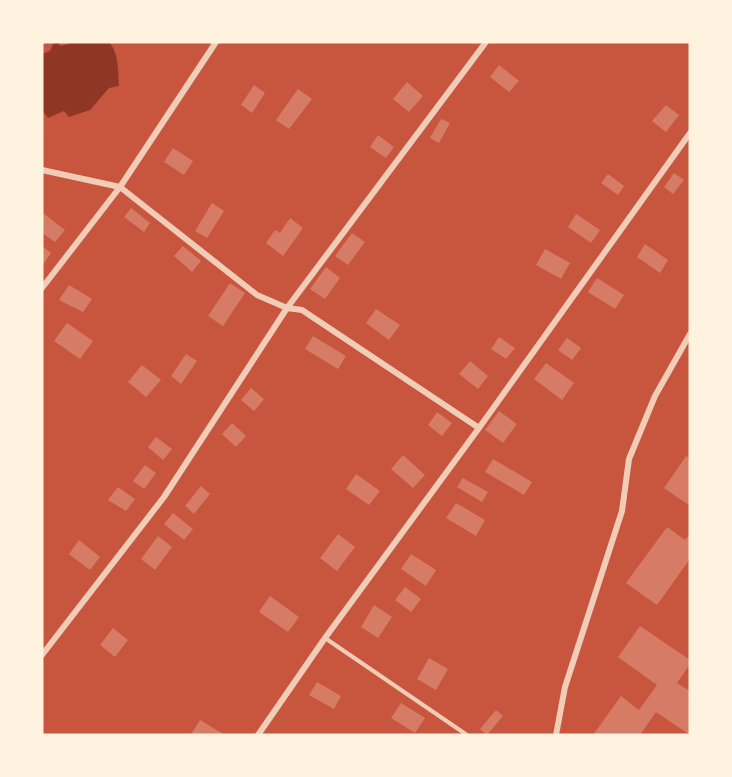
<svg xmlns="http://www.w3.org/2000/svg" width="732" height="777" viewBox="0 0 732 777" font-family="Manrope,sans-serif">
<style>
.water{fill:#8f3625}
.building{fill:#d67c66}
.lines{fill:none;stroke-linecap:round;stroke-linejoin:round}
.service{stroke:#f1ccb7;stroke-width:4}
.minor{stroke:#f1ccb7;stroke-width:6}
</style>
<rect width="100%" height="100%" fill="#c8553d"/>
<!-- water -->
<path class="water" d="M54,42H58L60,46L69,44V42H109C119,53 118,71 119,86L109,88L90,110L69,117L64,111L48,118L42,110V54L50,51Z"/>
<!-- building -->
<path class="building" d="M499,65L519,81L509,92L490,77Z
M407,82L423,96L409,112L393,99Z
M254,85L265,93L252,113L241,105Z
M298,89L312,99L289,129L276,120Z
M666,105L679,115L666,132L652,121Z
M441,119L450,123L439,143L430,138Z
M378,135L394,147L386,158L370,147Z
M173,148L193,161L184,175L164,162Z
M674,173L684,180L673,194L664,187Z
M608,174L624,186L618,195L601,183Z
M212,203L224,211L207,238L195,231Z
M131,208L150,223L144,232L124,217Z
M43,213L65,230L55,242L42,233Z
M576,214L600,230L591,243L568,227Z
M290,218L303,228L283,256L266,243L275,230L280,233Z
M352,233L365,242L348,265L335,256Z
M645,244L668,260L660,273L637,257Z
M42,246L51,253L42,266Z
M183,246L201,261L192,272L174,256Z
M545,249L570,263L561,279L536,265Z
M326,267L340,278L325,299L310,289Z
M597,278L624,295L615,309L588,292Z
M230,283L245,293L223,326L208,316Z
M69,285L92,299L83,312L59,300Z
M376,309L400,325L389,340L366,323Z
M67,323L93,341L80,359L54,341Z
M313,336L346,356L338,369L305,349Z
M499,337L515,348L506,359L491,349Z
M567,338L581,348L572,360L558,350Z
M186,354L197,361L181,384L171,376Z
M470,361L488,376L478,389L459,374Z
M546,363L574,383L562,400L534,379Z
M142,365L161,380L146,397L128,382Z
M251,388L264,399L254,411L241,400Z
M499,411L517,424L503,443L485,430Z
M437,412L452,423L442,436L428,425Z
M232,423L246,436L236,447L222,434Z
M156,437L172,449L163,460L148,447Z
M403,455L425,475L413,488L391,469Z
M686,456L690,459V506L664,488Z
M493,459L532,482L524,495L485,472Z
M145,465L156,473L144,489L133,481Z
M356,474L380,491L369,505L346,489Z
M463,478L488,492L482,502L457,487Z
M201,486L210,494L194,514L185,506Z
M118,487L135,499L126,511L108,500Z
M456,503L485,520L476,536L446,518Z
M173,513L193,529L184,540L164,524Z
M667,527L685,540L690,534V559L657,605L626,583Z
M338,534L355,547L337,571L320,558Z
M158,536L172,547L155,570L141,559Z
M79,540L100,557L90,570L69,554Z
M411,554L436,570L426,586L401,569Z
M405,587L421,599L411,612L395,600Z
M270,596L299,617L288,632L259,612Z
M374,605L392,617L378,638L361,627Z
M640,626L690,660V664L677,683L690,691V735L656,712L640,735H593L621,696L639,710L657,685L618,657Z
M113,628L128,640L115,657L100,645Z
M429,658L448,669L436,690L417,679Z
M317,682L341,696L334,709L309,695Z
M401,703L425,718L415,733L391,718Z
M496,710L503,716L487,735L480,729Z
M200,720L225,735H193L191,734Z"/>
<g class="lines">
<!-- service -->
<path class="service" d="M325,638L467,735"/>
<!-- minor -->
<path class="minor" d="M42,170L120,187L257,295L287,308L302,310L479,428
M42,288L120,187L216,42
M42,655L164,497L287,308L486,42
M258,735L325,638L479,428L690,133
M556,735L565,687L622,511L629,459L655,396L690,334"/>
</g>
<!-- border -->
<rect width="732" height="777" fill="none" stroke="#fff3e0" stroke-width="87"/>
</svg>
